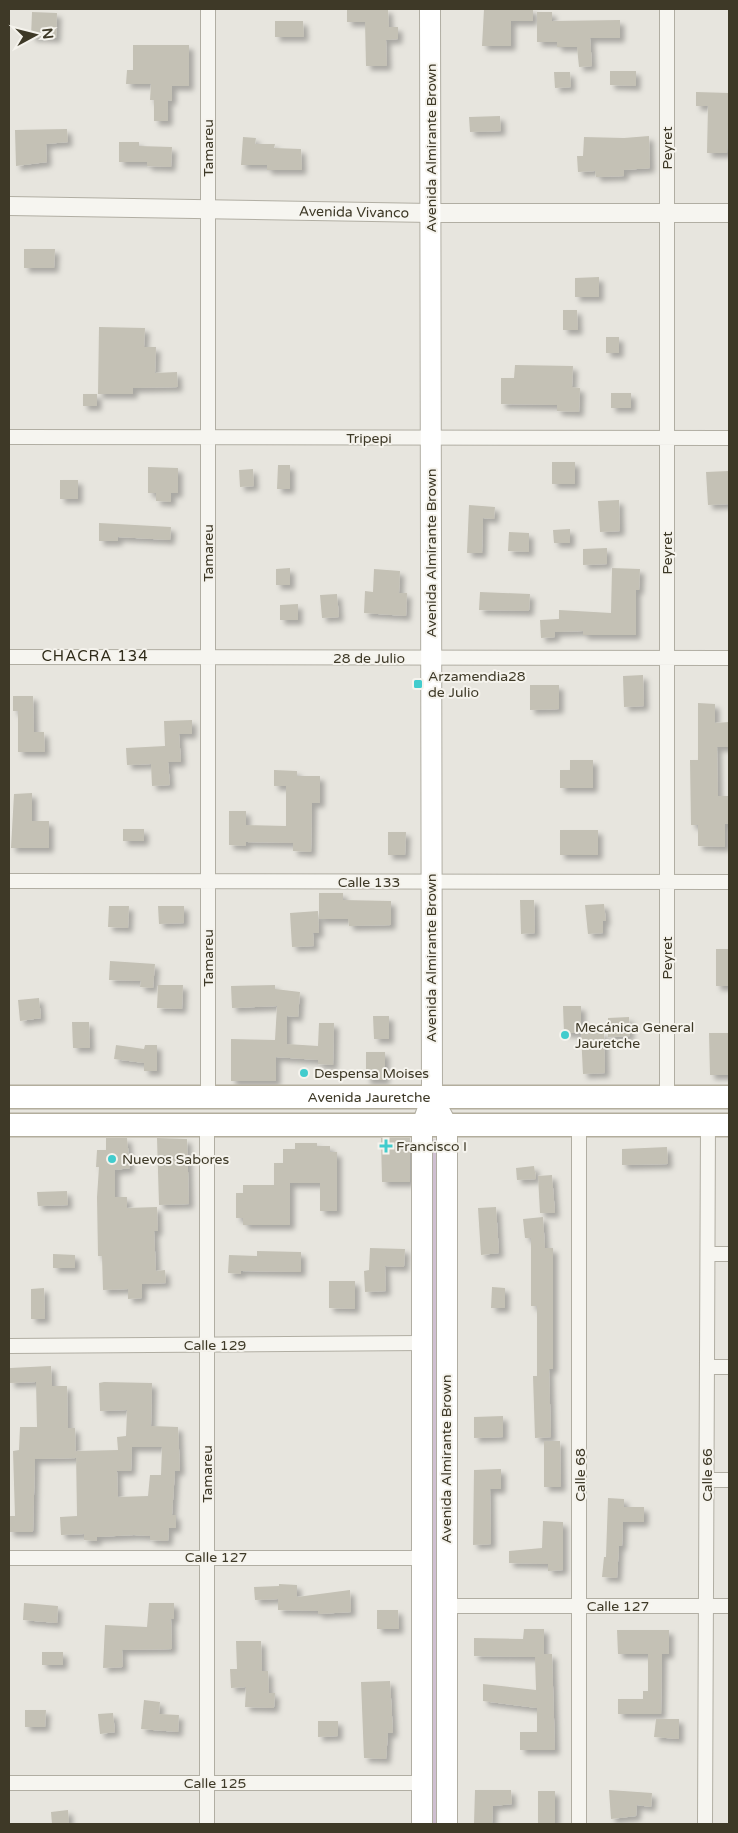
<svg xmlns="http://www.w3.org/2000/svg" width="738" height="1833" viewBox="0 0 738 1833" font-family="'Varela Round',sans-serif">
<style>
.green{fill:#cfbfd1}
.building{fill:#c4c1b5;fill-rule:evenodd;filter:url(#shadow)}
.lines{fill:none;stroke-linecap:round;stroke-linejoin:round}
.minor-casing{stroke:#b1aea3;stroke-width:16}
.tertiary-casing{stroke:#b1aea3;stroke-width:20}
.secondary-casing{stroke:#b1aea3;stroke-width:22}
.primary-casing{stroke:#b3ae9d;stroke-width:25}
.minor{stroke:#f6f5f0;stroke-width:14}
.tertiary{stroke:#f6f5f0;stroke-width:18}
.secondary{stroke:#fff;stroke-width:20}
.primary{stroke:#fff;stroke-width:22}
.poi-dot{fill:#42cccd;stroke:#f5f3ed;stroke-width:2}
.labels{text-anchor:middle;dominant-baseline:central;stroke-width:4;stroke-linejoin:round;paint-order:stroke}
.street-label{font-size:14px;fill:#3e3927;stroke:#f5f3ed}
.poi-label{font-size:14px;fill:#3e3927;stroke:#f5f3ed;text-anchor:start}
.neighbourhood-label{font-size:15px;letter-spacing:1px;fill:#2f2b19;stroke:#f5f3ed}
</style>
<defs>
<filter id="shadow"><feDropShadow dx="4.5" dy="4.5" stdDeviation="2.5" flood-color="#0004"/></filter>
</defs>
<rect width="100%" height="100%" fill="#e7e5de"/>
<!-- green -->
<path class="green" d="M428,1139L439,1140L438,1824H428Z"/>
<!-- building -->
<path class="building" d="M347,9H388L389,27H398V39L386,40L387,66H366L365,22H347Z
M484,9H533V21H511V46H482Z
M32,12L57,13L56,38L31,37Z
M537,12H552V21L620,20V38H590L592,66L579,67L577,47H557V42H537Z
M275,21H303L304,37H275Z
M133,45H189V86H172V101L168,100V121H154V100H150L151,84H126L127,70H133Z
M610,71H636V86L610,85Z
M554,72H570L571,87L555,88Z
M696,92L729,93L727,153H707L708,106H696Z
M500,116L501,131L470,132L469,117Z
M67,129L68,142L46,144L47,162L16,166L15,130Z
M649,136L650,168L624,170V176L596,177L595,171L578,172L577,156H583L584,137L624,138Z
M243,137L256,138L255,144H275L274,148L301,149L302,170H267V165H241Z
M119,142H139V146L172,147L171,167L147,166V162H119Z
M24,249H55L54,268H24Z
M599,277V297H575V278Z
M563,310H577L578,330H563Z
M99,327L145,328L144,347H156L155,373L177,372L178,387L133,388V394H98Z
M606,337H619V353H606Z
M515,365L573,366L572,387L580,388L579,412L557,411V405L501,404V378H514Z
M611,393H631V408H611Z
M83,394H97V406H83Z
M552,462H575V484H552Z
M278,465H290V489H277Z
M148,467L178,468V493H171V502L156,501V493H148Z
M253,469L254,486L240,487L239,470Z
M729,471V504L708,505L706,472Z
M60,480H78V499H60Z
M619,500L620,531L600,532L598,501Z
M469,505L495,507L494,519L483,518L482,553H467Z
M99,523L171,527L170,540L118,537V541H99Z
M570,529V543H554L553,530Z
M509,532L529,533V552L508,551Z
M607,548V564L583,565V549Z
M290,568V585H276V569Z
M612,568L640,569L639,590H636V635H583V631L555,632V637L541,638L540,620L559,619V610L611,613Z
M374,569L400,571L399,593H407L406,616L364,613L365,591L373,592Z
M480,592L530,594L529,611L479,610Z
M337,594L339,617L322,618L320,595Z
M298,604V620H280V605Z
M643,675L644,706L624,707L623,676Z
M530,685H559V709L530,710Z
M13,696H33L34,732H44L45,752H18V711H13Z
M698,703L715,704V723L729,722V747H717L718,796H729V824H725V847L698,846V825H691L690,760H698Z
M192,720V734H179L181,762H168L170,785L152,786L151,764L127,765L126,748L165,746L164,721Z
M570,760H593V788H560V770H570Z
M274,770L297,771V776H320V803H312L311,852L293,851V843L246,842V846L229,845V811H246V825L286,826V786H274Z
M32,793V821H49V848H11L14,794Z
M123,829H144V841H123Z
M560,830H598V855H560Z
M388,832H406L405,855H388Z
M319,893H343V900L391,901V925L349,926L348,919H319Z
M520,900H534L535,933L521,934Z
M604,904L606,921H603V933L588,934L585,905Z
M109,906H129L128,928L108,927Z
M158,906H184V923L159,924Z
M318,911L319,933H313L314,946L292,947L290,913Z
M716,949H729V986H716Z
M110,961L155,964L153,988L140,987L141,981L109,980Z
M158,985H183L182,1009L157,1008Z
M275,985V989L300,992L298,1017L287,1016V1044L318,1046L319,1023H334L333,1065L318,1064V1060L276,1057V1081H231V1039L275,1040L277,1006L232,1008L231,986Z
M39,998L41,1018L20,1021L18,1000Z
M563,1006H581V1033H564Z
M373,1016H389V1039H374Z
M629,1017L630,1036L608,1037V1018Z
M72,1022H89L90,1048H73Z
M604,1032L605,1073L583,1074L581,1033Z
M709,1033H729V1075H710Z
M116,1045L144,1049L145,1045H157V1071H144V1063L114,1059Z
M366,1052H385V1080H366Z
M106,1138H127L130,1168L115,1170V1197H127V1208L157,1207L158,1231H154L156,1271L165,1270L166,1283L142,1284V1298L128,1299V1289L103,1290L102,1256H98L97,1197L99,1167H96L97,1150H106Z
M157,1138L187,1139L189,1204L159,1205Z
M381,1138H410V1182H382Z
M295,1143H317V1146H330V1152H337V1211H320V1183H290V1225H243V1218H236V1193H243V1185H274V1163H283V1149H295Z
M667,1147L668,1164L622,1165V1149Z
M534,1166L536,1179L517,1180L516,1168Z
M552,1175L555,1213H540L538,1176Z
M67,1191L68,1205L38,1206L37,1192Z
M496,1207L499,1253L481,1255L478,1208Z
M543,1217L545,1248H553V1369H549L551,1437L535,1438L533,1376H537V1306H531V1238H525L523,1219Z
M370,1248L405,1249L404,1267L385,1266L386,1291L365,1292L364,1271L369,1270Z
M257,1251L301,1252V1272L241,1271V1274L228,1273L229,1255L257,1256Z
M53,1254L75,1255V1268H53Z
M329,1281H355V1309L329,1308Z
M492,1287L505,1288V1308H491Z
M44,1288L45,1319H31V1289Z
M51,1366L52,1386H67L68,1428H75L76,1458L35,1459L33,1532H9V1516H15L13,1451L19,1450L20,1427H37L36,1382L10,1383V1368Z
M104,1382L152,1383L151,1426L178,1427L180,1471H175L172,1515H176V1528H169L168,1541L150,1540V1536L134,1535L97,1537V1541L84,1540V1534L61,1535L60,1517L77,1516L76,1451L118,1450L117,1437L126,1436L127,1410L100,1411L99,1383ZM132,1447H162L161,1475H150L148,1496L118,1497L117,1471H131Z
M503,1416V1437L474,1438V1417Z
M544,1441H560L561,1487H544Z
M501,1469V1489H490L491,1544L473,1545L474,1470Z
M608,1498L624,1499V1507H644V1522H623L622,1546H619L617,1578L602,1577L604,1557H606Z
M543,1521L563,1522V1570L548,1571V1564L509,1563V1551L542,1548Z
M279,1584L297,1585V1597L350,1590L351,1612L318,1614V1611L278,1610V1599L255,1600L254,1587L279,1586Z
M24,1603L58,1606L57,1623L23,1620Z
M149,1603H174V1619H171L172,1649L122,1650L123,1667L103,1668L105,1625L147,1627Z
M377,1610H398L399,1629H377Z
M524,1629H544V1654H552L555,1750H520V1732H537V1708L483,1701V1684L536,1690L535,1657L474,1656V1638L523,1639Z
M617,1630H669V1654H662L661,1714H618V1699H643V1691H648V1654H618Z
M236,1641H261L262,1671H268L269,1693H275L274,1708L245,1707L246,1687L231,1688L230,1669H237Z
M42,1652H63V1665H42Z
M390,1681L393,1733H388L386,1759L364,1758L361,1682Z
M144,1700L160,1702L159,1714L179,1715L178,1732L141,1729Z
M25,1710H46L45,1727H25Z
M113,1713L115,1732L100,1734L98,1714Z
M656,1719H679V1739L654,1737Z
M318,1721H338V1736L318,1737Z
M475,1790H511L512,1804L493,1806L492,1824H474Z
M609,1790L652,1793L651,1807L637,1805L636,1816L611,1819Z
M538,1791H555V1824H538Z
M68,1810L69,1823L52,1824L51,1812Z"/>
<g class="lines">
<!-- minor casing -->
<g class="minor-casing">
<path id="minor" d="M9,437L729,438
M9,657L729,658
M9,881L729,882
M208,1097V9
M667,1097V9
M708,1254H729
M9,1346L422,1343
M707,1367H729
M707,1480H729
M9,1558H422
M446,1606H729
M9,1783H422
M207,1824V1125
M579,1824V1125
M705,1824L708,1125"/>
</g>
<!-- tertiary casing -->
<g class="tertiary-casing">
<g id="tertiary">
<path id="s1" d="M9,206L431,213H729"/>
</g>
</g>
<!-- secondary casing -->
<g class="secondary-casing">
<path id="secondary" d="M440,1112L447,1125V1824
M422,1824V1125L432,1097L430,9"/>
</g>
<!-- primary casing -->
<g class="primary-casing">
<g id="primary">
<path id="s2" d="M9,1097H729"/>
<path d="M9,1125H729"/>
</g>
</g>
<!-- minor -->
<use href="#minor" class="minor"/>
<!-- tertiary -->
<use href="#tertiary" class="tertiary"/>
<!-- secondary -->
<use href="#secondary" class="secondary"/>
<!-- primary -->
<use href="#primary" class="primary"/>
</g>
<!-- markers -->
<g class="poi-dot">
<rect x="413" y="679" width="10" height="10" rx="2.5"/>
<circle cx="565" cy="1035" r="5"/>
<circle cx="304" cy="1073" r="5"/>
<path d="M383.5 1138.5h5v5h5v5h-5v5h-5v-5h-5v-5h5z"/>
<circle cx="112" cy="1159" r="5"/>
</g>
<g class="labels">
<!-- street labels -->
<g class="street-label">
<text transform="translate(208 148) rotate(-90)">Tamareu</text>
<text transform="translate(431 148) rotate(-90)">Avenida Almirante Brown</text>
<text transform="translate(667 148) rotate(-90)">Peyret</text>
<text stroke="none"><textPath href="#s1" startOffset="345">Avenida Vivanco</textPath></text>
<text x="369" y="438">Tripepi</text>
<text transform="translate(208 553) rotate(-90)">Tamareu</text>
<text transform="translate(431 553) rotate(-90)">Avenida Almirante Brown</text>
<text transform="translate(667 553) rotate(-90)">Peyret</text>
<text x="369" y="658">28 de Julio</text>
<text x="369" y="882">Calle 133</text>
<text transform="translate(208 958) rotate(-90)">Tamareu</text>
<text transform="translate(431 958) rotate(-90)">Avenida Almirante Brown</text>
<text transform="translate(667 958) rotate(-90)">Peyret</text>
<text stroke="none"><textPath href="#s2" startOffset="360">Avenida Jauretche</textPath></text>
<text x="215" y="1345">Calle 129</text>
<text transform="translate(446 1459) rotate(-90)">Avenida Almirante Brown</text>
<text transform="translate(207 1474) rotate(-90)">Tamareu</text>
<text transform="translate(580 1475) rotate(-90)">Calle 68</text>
<text transform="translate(707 1475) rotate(-90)">Calle 66</text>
<text x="216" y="1557">Calle 127</text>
<text x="618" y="1606">Calle 127</text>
<text x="215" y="1783">Calle 125</text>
</g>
<!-- poi labels -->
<g class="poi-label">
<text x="428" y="676">Arzamendia28<tspan x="428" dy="16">de Julio</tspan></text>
<text x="575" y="1027">Mecánica General<tspan x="575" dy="16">Jauretche</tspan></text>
<text x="314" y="1073">Despensa Moises</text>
<text x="396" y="1146">Francisco I</text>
<text x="122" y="1159">Nuevos Sabores</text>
</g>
<!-- neighbourhood labels -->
<g class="neighbourhood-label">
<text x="95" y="656">CHACRA 134</text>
</g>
</g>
<!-- border -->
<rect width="738" height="1833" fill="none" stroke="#3e3927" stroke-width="20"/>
<!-- north arrow -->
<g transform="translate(35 35) rotate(83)" stroke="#f5f3ed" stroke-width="4" paint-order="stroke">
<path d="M0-4L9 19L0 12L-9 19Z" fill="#3e3927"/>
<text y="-8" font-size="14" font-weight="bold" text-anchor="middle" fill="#3e3927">N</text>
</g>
</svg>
